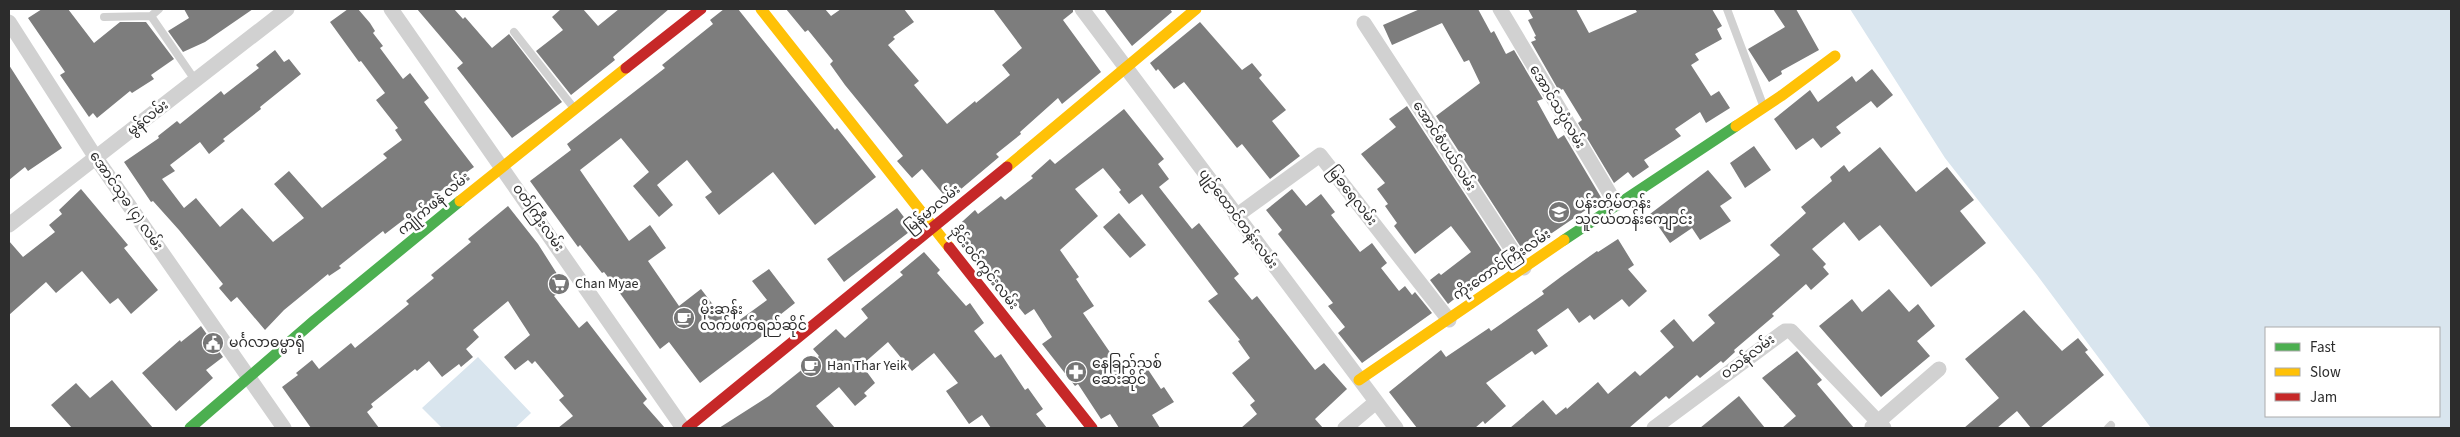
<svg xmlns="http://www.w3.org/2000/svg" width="2460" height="437" viewBox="0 0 2460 437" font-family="'Source Sans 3','Noto Sans Myanmar',sans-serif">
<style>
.water{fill:#d9e5ee;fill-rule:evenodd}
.building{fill:#7d7d7d}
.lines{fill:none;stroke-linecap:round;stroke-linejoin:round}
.lane{stroke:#d1d1d1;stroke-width:8}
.street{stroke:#d1d1d1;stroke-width:15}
.fast{stroke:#4caf50;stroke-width:11}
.slow{stroke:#ffc107;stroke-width:11}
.jam{stroke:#c62828;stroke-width:11}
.labels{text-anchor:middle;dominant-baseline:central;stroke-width:5;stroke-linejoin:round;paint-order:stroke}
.street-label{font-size:14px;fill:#2c2c2c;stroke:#fff}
.poi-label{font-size:14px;fill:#2c2c2c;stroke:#fff;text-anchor:start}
</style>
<rect width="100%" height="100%" fill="#fff"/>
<!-- water -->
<path class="water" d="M1850,9H2451V428H2151L2037,275L1945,158ZM2266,328H2439V416H2266Z
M478,357L531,413L515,428H442L422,408Z"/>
<!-- building -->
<path class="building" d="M42,9H68L94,43L120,22H146L174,59L151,75L154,79L132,93L130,91L97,118L93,113L89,117L60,75L65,72L28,18Z
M184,9H253L205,42L183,52L168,31L189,18Z
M348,9H358L370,23L375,31L373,33L383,46L380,48L403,79L410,73L429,98L424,102L474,167L435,195L437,197L424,207L423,205L385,234L383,231L339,266L341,268L329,276L328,274L284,310L265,330L237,297L231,302L219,288L223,284L179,230L153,201L151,202L124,162L159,138L158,136L177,121L180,124L221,91L224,95L259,68L256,65L275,50L284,62L289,59L301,74L260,107L261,109L223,139L225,141L209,154L200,142L170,165L175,171L162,179L184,208L196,198L220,227L242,208L273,242L304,218L274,184L289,171L322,208L387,158L383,154L402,140L395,130L398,128L376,100L385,93L361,61L359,62L330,22Z
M417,9H454L463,19L465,17L492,48L509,34L562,102L512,138L457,68L463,63Z
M561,9H583L598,26L619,9H669L613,57L615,60L571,95L536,51L563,30L552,17Z
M724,9H738L835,130L837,128L876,177L815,225L773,172L719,215L705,197L712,192L687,160L657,185L673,205L659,217L633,186L649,172L621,138L580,170L629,241L650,225L666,248L648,261L679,306L701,289L730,327L767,300L752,281L769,269L795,303L771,322L774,327L700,383L669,342L660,349L614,285L604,272L602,273L580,245L578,247L530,181L571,150L567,144L665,68L662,65L713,24L710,20Z
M786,9H825L831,16L841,9H904L914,22L893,37L895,39L888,45L919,81L914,85L947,124L975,101L976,103L1010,75L1002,65L1022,48L993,9H1073V12L1063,20L1101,72L1062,104L1058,98L1020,132L1021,134L996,154L999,157L948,200L922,169L912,178L897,161L903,156L845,85L830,64L833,61L808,30L805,32Z
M1104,9H1170L1172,12L1132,46Z
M1420,9H1478L1491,33L1494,31L1506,54L1514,50L1543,99L1537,101L1558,139L1564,135L1602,199L1524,252L1436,116L1480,83L1469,60L1464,62L1442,23L1392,45L1383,25Z
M1528,9H1576L1589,33L1637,12L1635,9H1712L1722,26L1717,29L1722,39L1695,54L1699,60L1691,65L1711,96L1719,91L1730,108L1706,123L1700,112L1675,129L1681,136L1644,160L1649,167L1633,178L1628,172L1614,183L1578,123L1582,120L1563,89L1559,91L1531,42L1536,40L1534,37L1536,36L1528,20L1533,18Z
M1773,9H1796L1819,50L1781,71L1782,74L1769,82L1748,49L1785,27Z
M1200,22L1242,70L1252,63L1262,75L1259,78L1286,110L1272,121L1300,156L1270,179L1242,144L1237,148L1184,82L1174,89L1158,69L1156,71L1150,63Z
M9,65L62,148L28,171L25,167L9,180Z
M1872,69L1893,95L1877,108L1871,101L1836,127L1841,133L1821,148L1813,138L1796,150L1774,119L1810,90L1818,102L1852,76L1856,82Z
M1407,106L1506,257L1476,279L1477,281L1448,304L1430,280L1439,273L1441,275L1471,252L1451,226L1415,254L1394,226L1397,223L1385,206L1388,204L1377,189L1385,183L1361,154L1396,127L1389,119Z
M1124,109L1164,159L1158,164L1169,179L1159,187L1192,229L1199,223L1239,274L1234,278L1252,300L1257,296L1315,370L1324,363L1347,389L1315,419L1323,428H1241L1257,414L1250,405L1255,401L1232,373L1250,358L1238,341L1240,340L1208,301L1218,294L1142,194L1129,204L1119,192L1121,190L1103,168L1075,189L1098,216L1060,250L1079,277L1076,279L1094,306L1083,313L1129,380L1147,368L1161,389L1164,387L1174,402L1152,415L1160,428H1119L1110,414L1101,419L1078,384L1075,386L1042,344L1052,337L1034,309L1025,315L980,259L977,261L952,231L975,210L978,214L1001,196L1005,200L1033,178L1031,176L1050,159L1055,164Z
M1754,146L1771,170L1745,188L1730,163Z
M1880,147L1916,192L1947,167L1974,200L1960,211L1986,243L1931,287L1880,225L1859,241L1844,222L1812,249L1826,264L1823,267L1829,274L1811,290L1806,284L1772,314L1774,316L1734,350L1735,352L1723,363L1721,361L1700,378L1697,375L1669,399L1666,396L1629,428H1510L1543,400L1556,415L1566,407L1567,409L1598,382L1608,394L1635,371L1640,376L1674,347L1660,331L1674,319L1693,342L1715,323L1708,315L1780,255L1770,245L1806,213L1801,207L1832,181L1830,177L1844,165L1849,172Z
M1708,170L1732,198L1720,206L1731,221L1700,240L1692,228L1670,243L1650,214Z
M81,189L128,245L124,248L158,290L131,314L118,298L110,304L82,271L56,293L46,282L9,315V241L23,257L55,232L49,225L62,214L59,210Z
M1292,189L1306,206L1321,194L1335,212L1331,215L1360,252L1372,243L1387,263L1381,268L1399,291L1405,286L1412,295L1415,292L1432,313L1362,363L1338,333L1345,327L1328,306L1333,303L1278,234L1282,230L1266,210Z
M508,206L538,244L566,288L554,296L579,328L587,321L647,399L643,403L665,428H558L573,416L559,400L564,396L535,361L532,364L528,360L515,370L504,357L530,335L508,301L473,330L479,337L466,349L473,357L461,367L459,364L442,377L429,361L417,371L415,369L371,404L373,407L367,412L379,428H311L282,387L298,375L296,373L312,360L319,369L351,343L355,348L381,327L409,304L406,301L434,278L431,275L471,242L468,239Z
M897,208L913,229L844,282L827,259Z
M1119,213L1146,245L1130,258L1103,227Z
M1618,239L1634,265L1628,269L1647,291L1629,307L1622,299L1594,320L1590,315L1579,323L1568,308L1537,330L1548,346L1535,355L1532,351L1486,383L1506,406L1485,424L1483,421L1475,428H1417L1389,392L1441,350L1446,357L1489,328L1491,331L1544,294L1542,291L1562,276L1597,251L1598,252Z
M924,252L940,270L937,273L966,306L970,303L984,323L974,331L995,358L1001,354L1025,390L1028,388L1043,409L1036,414L1047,428H991L982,415L969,424L946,391L958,383L934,353L912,371L888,342L863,364L866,367L864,368L875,383L864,393L867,396L855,406L839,387L816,406L835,428H719L769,396L819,356L813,349L836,329L845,338L868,318L861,309L903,275L900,272Z
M1889,289L1909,312L1918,304L1935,326L1917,341L1930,356L1881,397L1819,326L1852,299L1862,312Z
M2024,310L2062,351L2078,338L2088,350L2085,352L2104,375L2040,428H2031L2017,411L1997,428H1964L1999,398L1965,359Z
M201,326L223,357L206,370L213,378L176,411L142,373L180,340L181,342Z
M1797,351L1822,380L1817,384L1854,428H1782L1796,416L1762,378Z
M112,380L153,428H72L51,405L76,383L90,398Z
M1739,396L1765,428H1700Z"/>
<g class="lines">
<!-- lane -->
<path class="lane" d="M1727,9L1763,105
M151,16L195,80
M104,17L151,16L159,9
M514,32L573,107
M2108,428L2111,425"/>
<!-- street -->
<path class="street" d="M391,9L683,428
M1082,9L1396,428
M1500,9L1616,204
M9,22L96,158L284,428
M1364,23L1524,268
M1236,216L1320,155L1449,320
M9,225L287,9
M1872,427L1939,369
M1345,428L1376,402
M1654,428L1785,331H1791L1884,428"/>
<!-- fast -->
<path class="fast" d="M1564,240L1736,126
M190,428L315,320L460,201"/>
<!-- slow -->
<path class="slow" d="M761,9L949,247
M1736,126L1781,96L1835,56
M1007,167L1196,9
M460,201L626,68
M1359,380L1564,240"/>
<!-- jam -->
<path class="jam" d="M626,68L701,9
M949,247L1092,428
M687,428L1007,167"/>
</g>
<!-- icons -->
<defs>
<g id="school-disc" transform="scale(1.125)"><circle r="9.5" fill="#767676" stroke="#fff"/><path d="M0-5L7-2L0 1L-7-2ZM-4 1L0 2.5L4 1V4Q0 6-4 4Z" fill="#fff"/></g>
<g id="supermarket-disc" transform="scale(1.125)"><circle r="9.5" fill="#767676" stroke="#fff"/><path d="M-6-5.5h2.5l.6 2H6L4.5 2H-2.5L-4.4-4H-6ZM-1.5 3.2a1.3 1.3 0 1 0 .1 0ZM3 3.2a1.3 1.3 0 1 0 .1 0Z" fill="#fff"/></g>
<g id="cafe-disc" transform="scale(1.125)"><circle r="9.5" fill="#767676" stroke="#fff"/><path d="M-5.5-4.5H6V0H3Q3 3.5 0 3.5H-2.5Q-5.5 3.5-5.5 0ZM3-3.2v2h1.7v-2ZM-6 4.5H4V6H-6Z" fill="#fff"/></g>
<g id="civic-disc" transform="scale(1.125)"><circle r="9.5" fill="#767676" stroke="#fff"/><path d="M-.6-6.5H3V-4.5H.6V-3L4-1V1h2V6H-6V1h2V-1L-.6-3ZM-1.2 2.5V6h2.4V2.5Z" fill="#fff"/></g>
<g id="pharmacy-disc" transform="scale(1.125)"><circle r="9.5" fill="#767676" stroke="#fff"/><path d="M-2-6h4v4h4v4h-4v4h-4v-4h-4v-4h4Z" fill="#fff"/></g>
</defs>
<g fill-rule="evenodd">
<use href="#school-disc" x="1559" y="212"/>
<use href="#supermarket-disc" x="559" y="284"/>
<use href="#cafe-disc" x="684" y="318"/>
<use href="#civic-disc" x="213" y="343"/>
<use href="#cafe-disc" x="811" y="366"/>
<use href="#pharmacy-disc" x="1076" y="372"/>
</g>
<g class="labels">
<!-- street labels -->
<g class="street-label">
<text transform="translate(1557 107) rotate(59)">အောင်သပ္ပံလမ်း</text>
<text transform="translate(148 118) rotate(-38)">မွန်လမ်း</text>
<text transform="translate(1444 146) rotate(57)">အောင်စံပယ်လမ်း</text>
<text transform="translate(1352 196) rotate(52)">မြခရေလမ်း</text>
<text transform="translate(126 201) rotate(55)">အောင်သုခ (၄) လမ်း</text>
<text transform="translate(434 204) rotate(-40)">ကျိုက်ဖနဲ လမ်း</text>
<text transform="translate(933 209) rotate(-40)">မြန်မာလမ်း</text>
<text transform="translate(538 218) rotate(55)">၀တ်ကြီးလမ်း</text>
<text transform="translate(1238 219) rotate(53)">ပျဉ်ထောင်တန်းလမ်း</text>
<text transform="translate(1502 265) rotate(-34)">ကိုးတောင်ကြီးလမ်း</text>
<text transform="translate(984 268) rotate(52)">ဒိုင်းဝင်ကွင်းလမ်း</text>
<text transform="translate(1748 357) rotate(-37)">ဝသန်လမ်း</text>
</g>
<!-- poi labels -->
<g class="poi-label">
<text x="1575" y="204">ပန်းတိမ်တန်း<tspan x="1575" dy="16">သူငယ်တန်းကျောင်း</tspan></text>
<text x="575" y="284">Chan Myae</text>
<text x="700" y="310">မိုးဆန်း<tspan x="700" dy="16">လက်ဖက်ရည်ဆိုင်</tspan></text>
<text x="229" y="343">မင်္ဂလာဓမ္မာရုံ</text>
<text x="1092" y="364">နေခြည်သစ်<tspan x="1092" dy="16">ဆေးဆိုင်</tspan></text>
<text x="827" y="366">Han Thar Yeik</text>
</g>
</g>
<!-- border -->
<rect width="2460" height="437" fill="none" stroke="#2c2c2c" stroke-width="20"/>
<!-- legend -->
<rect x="2265" y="327" width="175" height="90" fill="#ffffff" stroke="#ababab"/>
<rect x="2275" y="343" width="25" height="8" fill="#4caf50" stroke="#ababab"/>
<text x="2310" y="352" font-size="15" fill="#2c2c2c">Fast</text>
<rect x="2275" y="368" width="25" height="8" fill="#ffc107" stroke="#ababab"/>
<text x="2310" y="377" font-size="15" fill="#2c2c2c">Slow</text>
<rect x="2275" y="393" width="25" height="8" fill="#c62828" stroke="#ababab"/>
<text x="2310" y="402" font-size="15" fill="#2c2c2c">Jam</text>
</svg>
